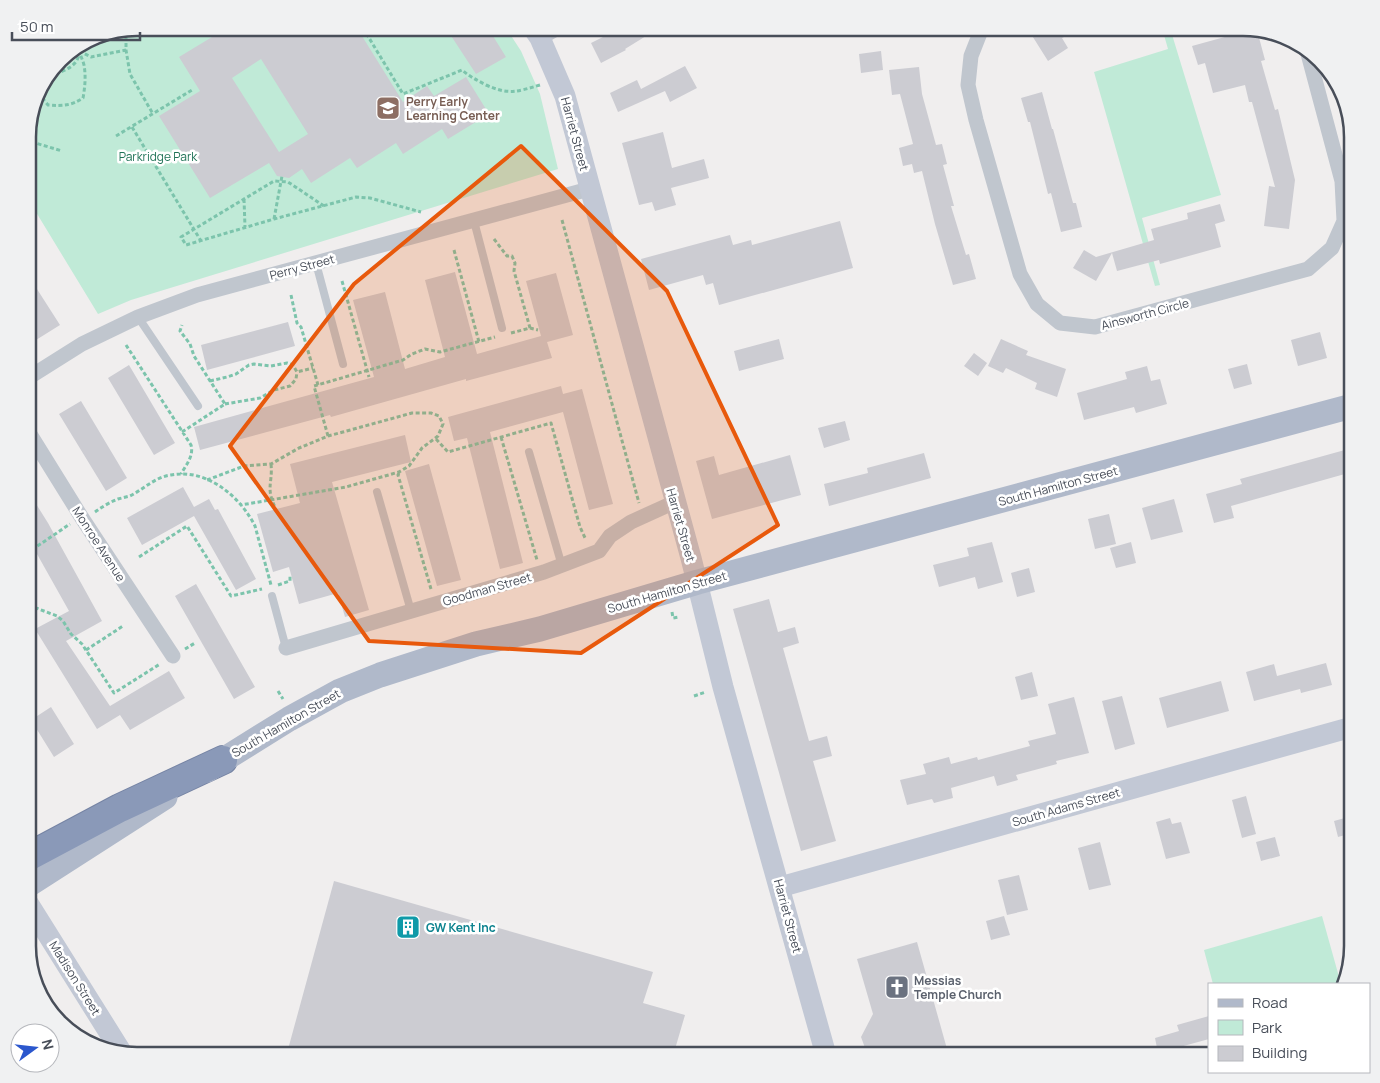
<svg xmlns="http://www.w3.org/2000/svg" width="1380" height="1083" viewBox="0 0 1380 1083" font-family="Manrope,sans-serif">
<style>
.green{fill:#c0ead7}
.building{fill:#ccccd2;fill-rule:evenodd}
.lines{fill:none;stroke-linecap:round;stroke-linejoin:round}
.highway-casing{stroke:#7684a4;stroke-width:30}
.path{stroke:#7cc4ac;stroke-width:3;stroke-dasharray:4 2.5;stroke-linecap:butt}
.lane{stroke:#c0c6ce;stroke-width:8}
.street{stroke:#c0c6ce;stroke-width:15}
.secondary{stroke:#c2c8d5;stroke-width:21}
.primary{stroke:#b0b9ca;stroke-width:25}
.highway{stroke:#8a99b8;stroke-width:28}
.marked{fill:#e8590c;fill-opacity:0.2;stroke:#e8590c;stroke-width:4;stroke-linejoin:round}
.labels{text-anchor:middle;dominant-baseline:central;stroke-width:5;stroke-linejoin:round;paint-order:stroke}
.education-label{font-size:12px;font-weight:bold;fill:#785e54;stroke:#fff;text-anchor:start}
.street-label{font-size:12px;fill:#484e59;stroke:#fff}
.park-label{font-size:12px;fill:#207357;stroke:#fff}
.culture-label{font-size:12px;font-weight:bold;fill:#0d838f;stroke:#fff;text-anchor:start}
.worship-label{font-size:12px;font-weight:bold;fill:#5b616d;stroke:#fff;text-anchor:start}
.rim{fill:none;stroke:#484e59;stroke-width:2.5}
</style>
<rect width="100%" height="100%" fill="#f0eeee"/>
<!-- green -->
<path class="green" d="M137,28H506L521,51L540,94L558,169L131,300L98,314L28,199V130L39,89L65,55L96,36Z
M1162,28H1170L1221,195L1142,218L1160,285L1155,286L1094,72L1168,49Z
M1322,916L1341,984H1213L1204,950Z"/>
<!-- building -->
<path class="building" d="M227,28H357L403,102L427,86L434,96L466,77L489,114L448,139L442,129L403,154L396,143L357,168L350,158L311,183L302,169L289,178L277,176L269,163L210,198L159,116L200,91L179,57ZM261,59L308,134L279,152L232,78Z
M446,28H488L506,57L476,74Z
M621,28H659L625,49L626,50L601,63L591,43Z
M1041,28H1082L1062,38L1068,48L1048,61L1031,34Z
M1230,28L1257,30L1265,60L1261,61L1275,110L1278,109L1295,180L1289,229L1264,226L1269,186L1275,187L1252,102H1249L1245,85L1213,93L1205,63L1198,65L1192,46L1232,35Z
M881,51L883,70L861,73L859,54Z
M685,66L697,88L670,102L665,91L618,112L610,93L637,80L641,89Z
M919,67L922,94L936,145L942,144L947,164L943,165L954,206H951L966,255L969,254L976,279L953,285L935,224L922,171L914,173L912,164L903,166L899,148L913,144L900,94L892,95L889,70Z
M1042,92L1052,129H1053L1073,203H1076L1082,227L1061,232L1051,193L1048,194L1030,122H1028L1021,98Z
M663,132L672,168L704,159L709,178L671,188L676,205L655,211L652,202L639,205L622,143Z
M1220,204L1225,221L1215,224L1221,247L1160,264L1159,260L1117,271L1112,253L1096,281L1073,268L1084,250L1096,257L1154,240L1151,229L1188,219L1187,213Z
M840,221L853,268L719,305L713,283L706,285L703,275L649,290L641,259L730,235L733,245L751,240L752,245Z
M455,272L477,354L541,336L526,281L556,273L573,335L547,342L552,358L466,381V379L331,417L330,415L200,450L194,427L374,377L353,300L385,292L405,369L445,357L425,280Z
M28,275L60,325L28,345Z
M288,322L295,346L207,370L201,345Z
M1320,332L1327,358L1298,366L1291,340Z
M779,339L784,359L739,371L734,351Z
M1001,339L1028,351L1026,355L1066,369L1057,397L1035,389L1037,383L1006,368L1003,373L988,366Z
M974,353L987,363L978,376L964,366Z
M1247,364L1252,384L1234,389L1228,369Z
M129,365L175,443L154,455L108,378Z
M1147,366L1151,381L1160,379L1167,404L1136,413L1134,407L1084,420L1077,393L1127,379L1125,372Z
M561,386L563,394L582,389L613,504L589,510L563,412L490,432L523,563L500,569L467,438L454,441L448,417Z
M81,401L127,478L106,491L59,414Z
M845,421L850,440L824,448L818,428Z
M405,435L411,462L332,482L369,610L345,617L338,593L299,604L289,567L273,572L257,514L300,503L290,464Z
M1352,448V472L1231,506L1234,518L1214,523L1206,494L1242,484L1240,479Z
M924,453L931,478L829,506L824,484L868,473L867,468Z
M790,455L801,495L712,519L696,461L714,456L719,475Z
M429,464L461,580L437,586L405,471Z
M183,487L194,507L209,499L215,510L218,509L256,579L236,590L194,516L142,545L127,518Z
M28,491L48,523L102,621L66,641L110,706L169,671L185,698L130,730L120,715L97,729L35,629L69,611L28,538Z
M1174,499L1183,532L1151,540L1142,508Z
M1109,514L1116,544L1095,549L1088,519Z
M992,542L1003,582L978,589L975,577L939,587L933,565L969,556L967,548Z
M1131,542L1136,563L1116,568L1110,548Z
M1029,568L1035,592L1017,597L1011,573Z
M196,584L255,687L234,699L175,596Z
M769,599L778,632L795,627L799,643L783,648L809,741L827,736L832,756L813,761L836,841L801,851L733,609Z
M1326,663L1332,685L1301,693L1300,689L1254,701L1246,672L1274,664L1277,676Z
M1032,672L1038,696L1021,700L1015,677Z
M1221,681L1229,711L1167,728L1159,698Z
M1122,696L1135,744L1115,750L1102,701Z
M1074,697L1089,753L1056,761L1057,764L1016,775L1018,780L997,786L994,776L951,788L953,798L934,803L932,799L907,805L900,780L926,774L923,764L949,757L951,764L977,757L978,760L1030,746L1028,741L1056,734L1048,704Z
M51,707L74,744L54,757L31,720Z
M1246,796L1256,834L1242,838L1232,800Z
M1352,816V833L1338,837L1334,821Z
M1170,818L1172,824L1181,822L1190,853L1166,859L1156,822Z
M1275,837L1280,856L1261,861L1256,842Z
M1100,842L1111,885L1089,890L1078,848Z
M1019,875L1028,910L1007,915L998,880Z
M334,881L653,972L643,1003L685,1015L673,1056H297L287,1053Z
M1004,916L1010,935L991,940L986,921Z
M917,942L949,1056H868L861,1037L873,1014L857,959Z
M1209,1016V1039L1158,1053L1155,1038L1179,1031L1177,1025Z"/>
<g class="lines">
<!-- highway casing -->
<g class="highway-casing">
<path id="highway" d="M28,857L120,808L223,760"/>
</g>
<!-- path -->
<path class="path" d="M363,28L403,94L462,70C470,77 477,80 486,85C509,95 516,92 540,85
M126,30V50L130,74L153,114
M79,51L91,57L126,50
M49,75C62,73 85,64 77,47
M38,93L48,105C62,106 71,106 83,98C85,87 86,76 84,65C82,57 78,53 80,45
M132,127L201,241
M28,136L32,142L62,151
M116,136L192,90
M244,199L245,227
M324,206L288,182L274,181L181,237L186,245L274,219L356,197L370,198L421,212
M274,219L282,176
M562,220L639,503
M494,239L507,256H512L515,263L514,271L530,328
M454,250L479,342
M342,281L369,377
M291,295L297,323L301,327L318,385
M511,333L530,328L538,330
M126,345L191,445C194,456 186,465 181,474
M210,381L227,377L236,374L249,365L254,364L271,366L287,363L293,365L297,372L313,368
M32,396L35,400
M225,404L260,398L274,390L290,386L296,379L297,372
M182,432L225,404L194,356L190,344L180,331L182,325
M328,436L314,386L403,360L412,354L425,349L440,352L495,337
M501,437L537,560
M436,439L448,452L551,423L580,527L586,540
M271,464C273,483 265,488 276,509
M399,473L398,475L431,589
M207,480L244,466L271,464L299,448L328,436L343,432L412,413H431L439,416L443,424L438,436L422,448L409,466L399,472L346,487L241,505
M95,512C102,507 110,502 118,499C122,498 126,497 130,496C144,489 155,477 171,475C206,468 240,496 255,526L271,585
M28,555L36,547L70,524
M139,557L187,526L231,596L262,589
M28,582C33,590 31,600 36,608L57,616L63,621L71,634L82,644L114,693L160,664
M278,585L290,581V575
M672,612L673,618L679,617
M185,649L195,643
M86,650L123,626
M278,691L283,699
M694,696L706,692"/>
<!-- lane -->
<path class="lane" d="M474,221L502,328
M316,263L343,364
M138,317L198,406
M529,452L562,566
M377,492L411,611
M272,596L286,648"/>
<!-- street -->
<path class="street" d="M982,28L971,56L968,85L976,120L1020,274L1037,304L1060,323L1095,327L1308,269L1332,248L1344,221L1342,181L1307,50
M540,38L558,28
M28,378L82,344L138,317L197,295L589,189
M28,431L82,518L173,656
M286,648L544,572L599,551L610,536L631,522L675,502"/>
<!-- secondary -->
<path class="secondary" d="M533,28L540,38L565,96L691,558L723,687L826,1055
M780,887L1352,727
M28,903L122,1053"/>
<!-- primary -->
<path class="primary" d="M207,770L289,719L340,691L380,675L476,644L540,629L698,582L1352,406
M28,885L165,797"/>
<!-- highway -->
<use href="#highway" class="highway"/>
</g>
<!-- marked area -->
<path class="marked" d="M521,146L667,291L778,525L581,653L369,641L230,446L354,284Z"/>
<!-- icons -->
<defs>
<g id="school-square" transform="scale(1.25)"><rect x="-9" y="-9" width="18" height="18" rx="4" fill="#8d6e63" stroke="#fff"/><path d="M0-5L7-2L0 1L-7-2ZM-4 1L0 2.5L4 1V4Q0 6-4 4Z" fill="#fff"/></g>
<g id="building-square" transform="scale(1.25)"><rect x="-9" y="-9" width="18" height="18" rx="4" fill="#0f9aa8" stroke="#fff"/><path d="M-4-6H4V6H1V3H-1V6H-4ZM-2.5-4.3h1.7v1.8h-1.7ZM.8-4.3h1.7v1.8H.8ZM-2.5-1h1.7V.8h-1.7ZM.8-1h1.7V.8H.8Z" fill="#fff"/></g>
<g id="church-square" transform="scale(1.25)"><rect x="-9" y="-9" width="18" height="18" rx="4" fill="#6b7280" stroke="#fff"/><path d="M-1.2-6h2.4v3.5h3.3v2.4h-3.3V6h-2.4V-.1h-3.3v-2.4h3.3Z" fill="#fff"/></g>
</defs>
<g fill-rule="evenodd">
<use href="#school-square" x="388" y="108"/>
<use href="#building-square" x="408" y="927"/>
<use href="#church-square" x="897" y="987"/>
</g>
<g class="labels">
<!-- education labels -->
<g class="education-label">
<text x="406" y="101">Perry Early<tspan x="406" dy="14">Learning Center</tspan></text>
</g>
<!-- street labels -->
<g class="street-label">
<text transform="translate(575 134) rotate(75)">Harriet Street</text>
<text transform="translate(302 267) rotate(-15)">Perry Street</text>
<text transform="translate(1145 314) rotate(-15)">Ainsworth Circle</text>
<text transform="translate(1058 486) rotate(-15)">South Hamilton Street</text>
<text transform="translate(681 525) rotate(74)">Harriet Street</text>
<text transform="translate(99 544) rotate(57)">Monroe Avenue</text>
<text transform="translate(487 589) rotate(-16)">Goodman Street</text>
<text transform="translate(667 592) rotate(-16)">South Hamilton Street</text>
<text transform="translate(286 723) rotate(-30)">South Hamilton Street</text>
<text transform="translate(1066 807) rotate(-16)">South Adams Street</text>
<text transform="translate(788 916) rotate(75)">Harriet Street</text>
<text transform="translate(75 978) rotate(58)">Madison Street</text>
</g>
<!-- park labels -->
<g class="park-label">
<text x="158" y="156">Parkridge Park</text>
</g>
<!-- culture labels -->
<g class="culture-label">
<text x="426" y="927">GW Kent Inc</text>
</g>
<!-- worship labels -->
<g class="worship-label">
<text x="914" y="980">Messias<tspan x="914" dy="14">Temple Church</tspan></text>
</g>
</g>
<!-- crop -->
<path d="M0 0H1380V1083H0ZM137 36H1243A101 101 0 0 1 1344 137V946A101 101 0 0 1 1243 1047H137A101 101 0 0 1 36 946V137A101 101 0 0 1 137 36Z" fill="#f0f1f2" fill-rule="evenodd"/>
<path class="rim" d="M137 36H1243A101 101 0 0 1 1344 137V946A101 101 0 0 1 1243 1047H137A101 101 0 0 1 36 946V137A101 101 0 0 1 137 36Z"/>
<!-- legend -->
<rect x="1208" y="983" width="162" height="90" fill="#ffffff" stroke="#b6b8bd"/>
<rect x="1218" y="999" width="25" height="8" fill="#b0b9ca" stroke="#b6b8bd"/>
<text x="1252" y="1008" font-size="15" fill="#484e59">Road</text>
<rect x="1218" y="1020" width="25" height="15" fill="#c0ead7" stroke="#b6b8bd"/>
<text x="1252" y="1033" font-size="15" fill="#484e59">Park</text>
<rect x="1218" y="1046" width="25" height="15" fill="#ccccd2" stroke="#b6b8bd"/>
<text x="1252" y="1058" font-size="15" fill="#484e59">Building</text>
<!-- north arrow -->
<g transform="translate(35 1048) rotate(75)"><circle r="24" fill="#ffffff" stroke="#b6b8bd"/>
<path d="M0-4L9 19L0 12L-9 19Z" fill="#2b57cd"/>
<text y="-8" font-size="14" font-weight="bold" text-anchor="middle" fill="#484e59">N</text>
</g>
<!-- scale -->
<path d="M12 32v8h128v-8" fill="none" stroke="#484e59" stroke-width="2.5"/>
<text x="20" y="32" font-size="15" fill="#484e59" stroke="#ffffff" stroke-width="4" paint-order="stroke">50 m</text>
</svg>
